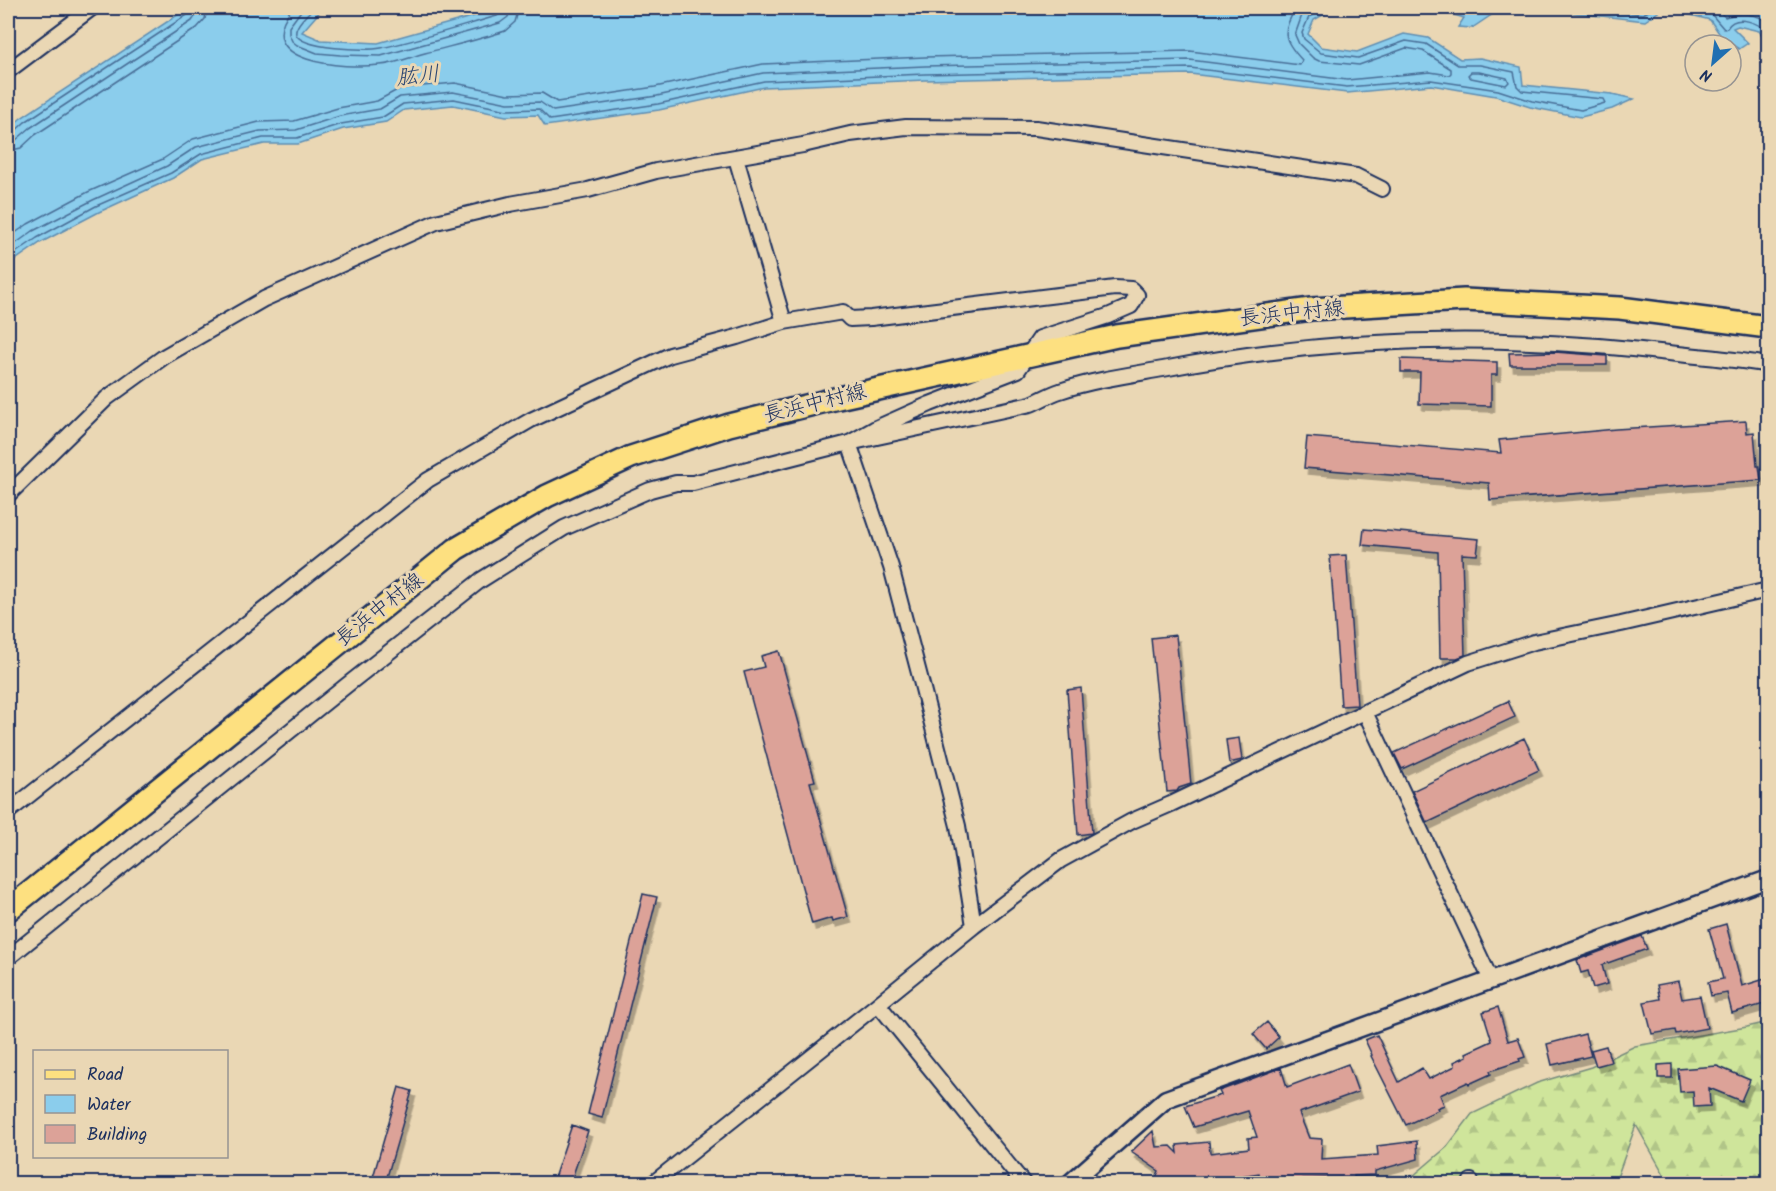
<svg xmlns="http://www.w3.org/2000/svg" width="1776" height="1191" viewBox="0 0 1776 1191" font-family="Kalam,'Klee One',sans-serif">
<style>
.forest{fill:url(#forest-firs);stroke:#758a7c;stroke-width:1.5}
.water{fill:#8bcdec;stroke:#5e8eb3;stroke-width:1.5}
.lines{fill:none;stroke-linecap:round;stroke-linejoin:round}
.shore{stroke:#486e97;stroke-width:1.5}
.building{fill:#dca298;stroke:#1b2f5e;stroke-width:1.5;filter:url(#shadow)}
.minor-casing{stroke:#1b2f5e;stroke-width:18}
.tertiary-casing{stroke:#1b2f5e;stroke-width:21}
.primary-casing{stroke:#1b2f5e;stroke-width:26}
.minor{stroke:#ead7b4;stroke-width:14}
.tertiary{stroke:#ead7b4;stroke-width:16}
.primary{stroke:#fde080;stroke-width:21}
.labels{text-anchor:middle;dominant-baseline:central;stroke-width:6;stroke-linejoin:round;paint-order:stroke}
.street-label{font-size:21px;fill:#1b2f5e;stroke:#ead7b4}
.water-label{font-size:22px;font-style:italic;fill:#2c4773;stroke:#ead7b4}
</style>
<defs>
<pattern id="forest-firs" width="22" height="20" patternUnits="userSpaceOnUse" patternTransform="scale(1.5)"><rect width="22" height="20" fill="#cfe59b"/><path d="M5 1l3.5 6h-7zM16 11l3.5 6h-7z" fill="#b1c588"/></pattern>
<filter id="shadow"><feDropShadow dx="3.5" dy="6" stdDeviation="0" flood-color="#0004"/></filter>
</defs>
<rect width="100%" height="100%" fill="#ead7b4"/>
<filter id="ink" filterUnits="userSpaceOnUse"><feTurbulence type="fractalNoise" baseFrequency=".0167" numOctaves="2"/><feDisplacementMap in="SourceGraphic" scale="12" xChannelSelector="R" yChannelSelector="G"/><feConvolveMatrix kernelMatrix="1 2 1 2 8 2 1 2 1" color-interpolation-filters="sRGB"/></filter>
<g filter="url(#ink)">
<!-- forest -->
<path class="forest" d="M1768,1022V1183H1673L1665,1176L1636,1125L1615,1183L1365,1184L1387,1176H1413L1447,1147L1472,1114L1537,1083L1591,1067L1635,1046L1747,1027Z"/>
<!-- water -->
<path class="water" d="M188,8H323L302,32L321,40L378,43L496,10L500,8H1335L1314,20L1308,34L1321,47L1357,52L1404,34L1428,38L1460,59L1480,58L1521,67L1523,85L1612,94L1634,99L1612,109L1581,117L1530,107L1496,96L1431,85L1347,93L1190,74L925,80L764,87L659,110L545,126L538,115L506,116L453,105L404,110L386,122L343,129L298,144H264L202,159L173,178L99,212L40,243L8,265V130L21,118Z
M1416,8H1768V43L1759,31L1738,26L1733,28L1748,43L1739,49L1723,39L1710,20L1664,8L1645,21L1549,10H1499L1472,28L1458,27L1464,18L1451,14Z"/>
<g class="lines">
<!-- shore -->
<path class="shore" d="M292,8C249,64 345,69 380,65C395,64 410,57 425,53C451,46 479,40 505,31L515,22L519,8
M303,8L289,27V34L292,41L297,45L317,53L340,55L381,56L500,23L508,17L510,8
M314,8C309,12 294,26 296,34C301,49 367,51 381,48C420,40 459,27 497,16L501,13L502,8
M1582,8L1643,14L1654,8
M1685,8L1712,15L1724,29L1727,28C1736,13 1760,23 1768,33
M1715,8L1725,17C1739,12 1756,13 1768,22
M1471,72H1479L1507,78L1509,82L1506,85L1471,78L1468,75Z
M8,134L13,133L25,122L187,15L190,8
M8,142L16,140L30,128L192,21L196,15L198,8
M8,151L21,148L35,135L197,28L205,19L207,8
M8,238L28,224L88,192L163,159L193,139L259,122L294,121L338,108L377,101L401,88L455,83L508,94L542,93L557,102L655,87L763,64L925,57L1190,51L1300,65L1302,60C1283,40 1281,32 1296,8
M8,249L33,231L93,200L167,166L196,147L260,131L296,130L340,116L380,109L400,97L453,92L508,103L540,102L553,111L657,96L763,73L925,66L1190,60L1347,80L1430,72L1449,75L1451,73V69L1423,51L1406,48L1359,65L1319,61L1313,58L1299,44L1295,35L1302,15L1309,8
M8,258L37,238L96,206L171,173L201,154L263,138H297L341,124L383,117L403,104L454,99L507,110L539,109L550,120L658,104L764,81L925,74L1190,68L1347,87L1431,80L1498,90L1532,101L1581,110L1605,103L1603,99L1522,91L1517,86L1514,72L1480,65H1458L1426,44L1406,41L1358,58L1321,53L1304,39L1302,33L1309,17L1323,8"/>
</g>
<!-- building -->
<path class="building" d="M1555,352L1607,356V365H1510L1509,353Z
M1401,359L1497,362V375H1491V406L1419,404L1420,372H1401Z
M1746,421L1747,433L1754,432L1757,466H1759L1761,480L1490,500L1489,483L1304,468L1307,437L1501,453L1499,440L1616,429Z
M1364,529L1479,539L1477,555L1462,554L1465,655L1457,658H1440L1438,552L1362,545Z
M1346,555L1357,705L1341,706L1330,556Z
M1176,635L1191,784L1179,788L1177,791L1167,792L1151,638Z
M779,651L815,781L810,782L848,917L833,921L832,918L812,924L744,672L764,667L761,656Z
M1081,688L1092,833L1078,835L1067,690Z
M1508,701L1515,717L1402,769L1394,753Z
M1239,738L1242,760L1229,763L1226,740Z
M1524,738L1539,770L1427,823L1412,791Z
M643,894L657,897L602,1118L588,1114Z
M1726,924L1742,986L1768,978V1003L1732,1013L1727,993L1711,996L1708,982L1723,979L1709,929Z
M1642,936L1647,949L1602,965L1607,984L1593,988L1588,971L1581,973L1577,960Z
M1678,981L1682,999L1700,996L1707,1028L1676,1034L1675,1030L1652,1034L1644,1002L1660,999L1657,985Z
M1498,1007L1508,1041L1518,1038L1525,1057L1519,1059L1520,1061L1490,1071L1491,1074L1469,1084L1468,1082L1440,1095L1444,1105L1437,1108L1438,1110L1406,1125L1371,1056L1372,1055L1365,1040L1377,1035L1399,1082L1422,1068L1429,1079L1455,1066L1454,1062L1467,1056L1466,1053L1492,1041L1483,1012Z
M1267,1022L1279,1037L1266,1049L1253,1034Z
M1585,1034L1591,1056L1552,1065L1547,1044Z
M1606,1046L1611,1062L1596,1066L1591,1050Z
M1348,1064L1358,1092L1299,1113L1309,1138L1322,1139L1321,1159L1378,1155L1377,1146L1417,1141L1418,1159L1375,1171V1175L1354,1176L1355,1184H1341V1178L1303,1179L1304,1184H1260L1259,1173L1189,1184H1153L1159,1171L1131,1152L1153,1131L1156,1147L1171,1146L1178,1153L1177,1145L1209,1142L1210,1153L1249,1148L1248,1138L1257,1137L1248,1111L1194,1127L1185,1106L1221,1095L1219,1091L1281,1068L1287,1087Z
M1672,1064V1078H1658V1065Z
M1717,1066L1750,1080L1741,1101L1709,1088L1710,1106L1694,1107L1693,1091L1680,1092L1678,1069Z
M399,1087L412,1091L385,1184H371Z
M572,1125L588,1131L570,1184H552Z"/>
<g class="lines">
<!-- minor casing -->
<g class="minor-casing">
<path id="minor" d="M8,71L92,8
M736,158L784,322
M8,495L107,398L165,356L264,299L436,222L510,204L588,190L656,171L803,145L850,134L906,127L1036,128L1356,176L1382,189
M1365,712L1491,980
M8,812L428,480L531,420L670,355L737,337L784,322L843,312L850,319L871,318L1115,288L1131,289L1137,295L1131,306L1108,316L1040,338L1018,370L930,404L874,429L849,443L891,567L920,677L958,826L974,926
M8,958L347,685L481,580L564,528L650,490L676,483H693L849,443L1031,404C1041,400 1050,394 1060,391C1093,380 1129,375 1163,369C1329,337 1502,333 1669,353C1702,357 1736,359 1768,365
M878,1004L1024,1184
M1471,1181L1472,1184
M652,1184L878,1004L974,926L1061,860L1132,821L1171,804L1468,663L1534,642L1621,624L1768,590"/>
</g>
<!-- tertiary casing -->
<g class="tertiary-casing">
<path id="tertiary" d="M1069,1184L1166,1099L1768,879"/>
</g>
<!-- primary casing -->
<g class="primary-casing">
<path id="primary" d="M8,910L456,549L547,496L631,457L729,425L838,398L1117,336L1311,309L1464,300L1620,308L1768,327"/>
</g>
<!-- minor -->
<use href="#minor" class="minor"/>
<!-- tertiary -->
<use href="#tertiary" class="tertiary"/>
<!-- primary -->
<use href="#primary" class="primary"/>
</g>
</g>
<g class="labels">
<!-- street labels -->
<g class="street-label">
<text transform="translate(1292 314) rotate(-6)">長浜中村線</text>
<text transform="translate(815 404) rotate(-14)">長浜中村線</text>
<text transform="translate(380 610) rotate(-38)">長浜中村線</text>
</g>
<!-- water labels -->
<g class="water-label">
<text transform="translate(418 77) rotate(-6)">肱川</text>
</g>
</g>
<!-- margin -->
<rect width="1776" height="1191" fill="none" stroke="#ead7b4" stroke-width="30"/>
<rect x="15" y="15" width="1746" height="1161" fill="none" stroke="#1b2f5e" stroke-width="2" filter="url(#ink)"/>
<!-- legend -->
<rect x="33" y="1050" width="195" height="108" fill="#ead7b4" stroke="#979492" stroke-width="1.5"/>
<rect x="45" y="1070" width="30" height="9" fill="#fde080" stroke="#979492" stroke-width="1.5"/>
<text x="87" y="1080" font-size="18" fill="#1b2f5e">Road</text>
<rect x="45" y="1095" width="30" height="18" fill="#8bcdec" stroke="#979492" stroke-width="1.5"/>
<text x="87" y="1110" font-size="18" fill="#1b2f5e">Water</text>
<rect x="45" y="1125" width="30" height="18" fill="#dca298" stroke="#979492" stroke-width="1.5"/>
<text x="87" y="1140" font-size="18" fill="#1b2f5e">Building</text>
<!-- north arrow -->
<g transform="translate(1713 63) rotate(208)"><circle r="28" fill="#ead7b4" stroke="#979492" stroke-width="1.5"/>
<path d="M0-4.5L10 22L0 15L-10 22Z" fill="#1f6fb2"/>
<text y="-9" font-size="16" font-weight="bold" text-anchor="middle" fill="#1b2f5e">N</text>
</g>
</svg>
